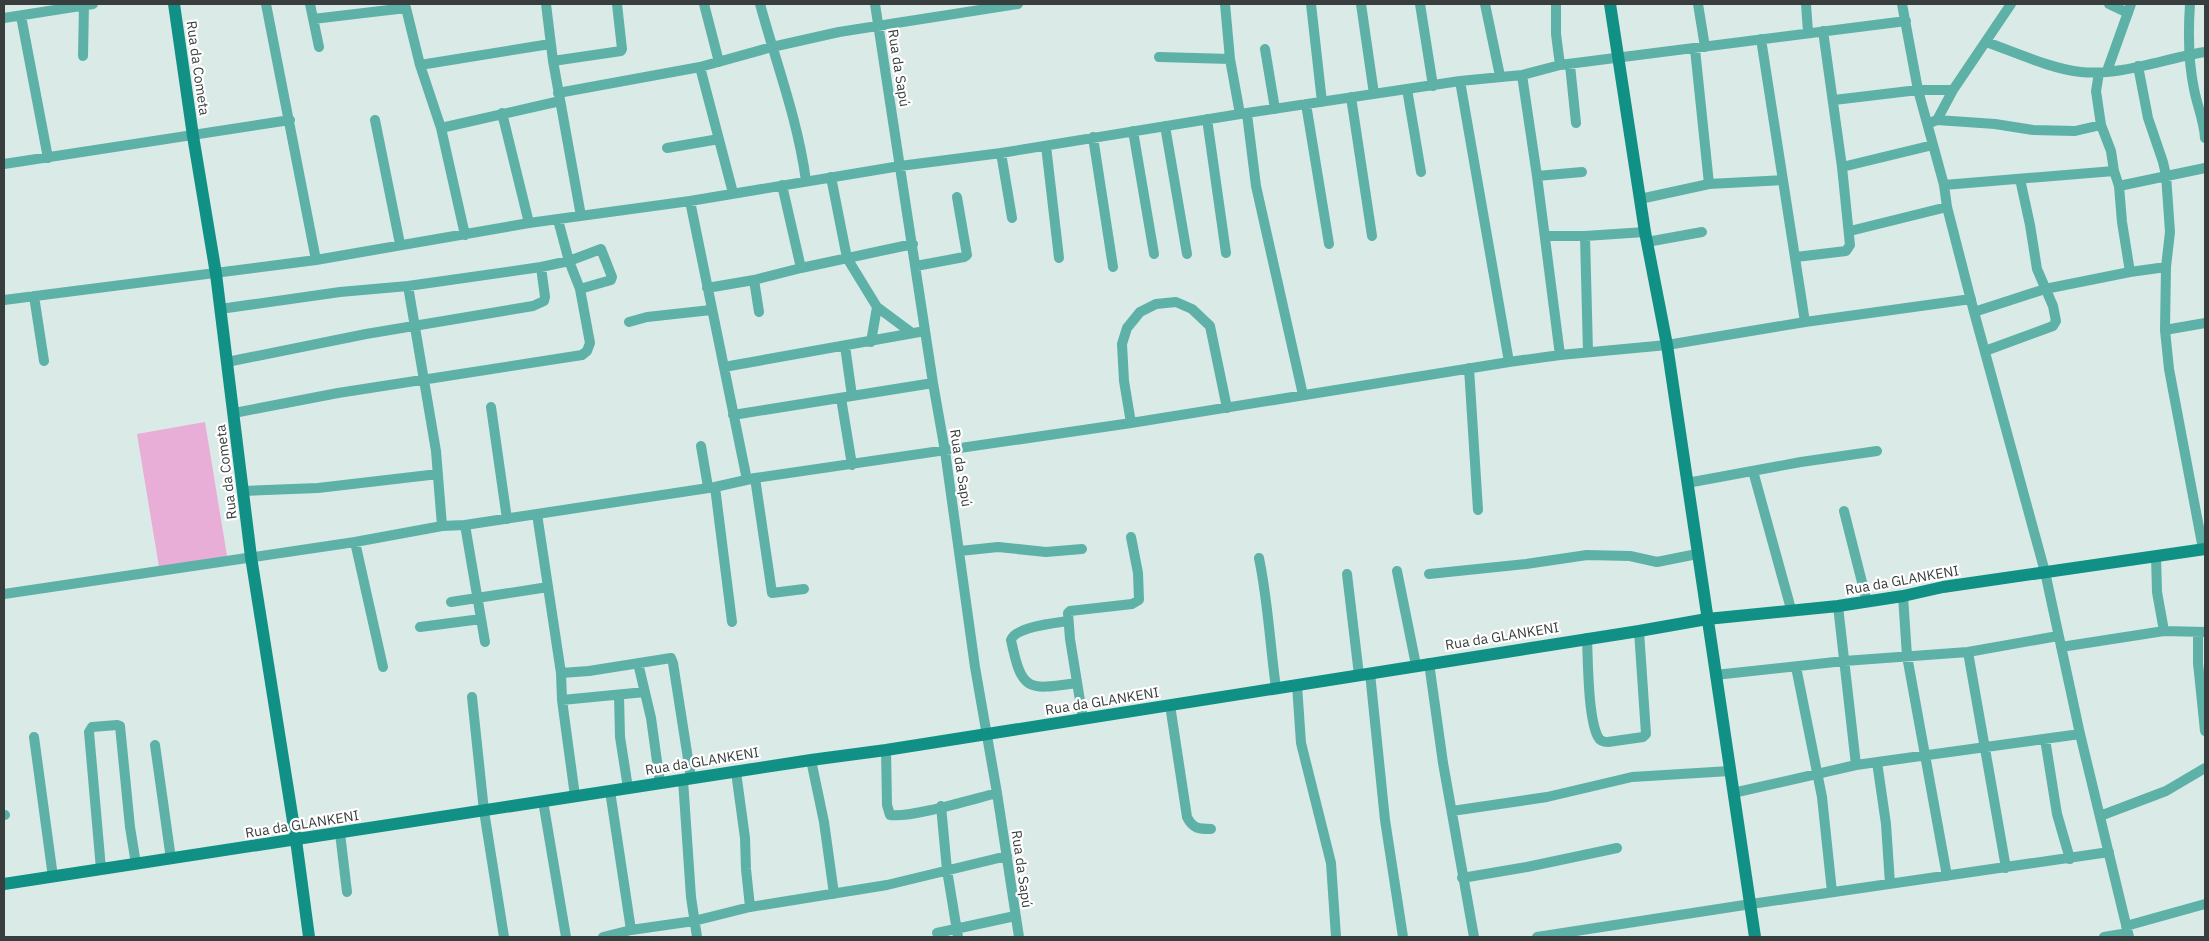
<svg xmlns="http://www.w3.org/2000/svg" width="2209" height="941" viewBox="0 0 2209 941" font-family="'IBM Plex Sans',sans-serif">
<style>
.green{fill:#e8aed8}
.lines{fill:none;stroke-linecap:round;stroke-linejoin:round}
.street{stroke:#5db1a7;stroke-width:10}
.secondary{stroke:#119186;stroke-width:12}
.labels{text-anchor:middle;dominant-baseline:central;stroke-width:4.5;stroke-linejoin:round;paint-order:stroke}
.street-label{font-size:14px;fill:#383e3d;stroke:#fff}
</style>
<rect width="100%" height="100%" fill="#daeae7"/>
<!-- green -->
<path class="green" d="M205,422L227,556L159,567L137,434Z"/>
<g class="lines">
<!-- street -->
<path class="street" d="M266,4L316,260
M310,4L319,47
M546,4L553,61L581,216
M704,4L719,62
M760,4C776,63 798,120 806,181
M875,4L933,383L945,451L975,667L997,793L1019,937
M1225,4L1230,59L1240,114
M1311,4L1322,102
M1361,4L1374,94
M1420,4L1433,86
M1485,4L1500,76
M1556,4V34L1560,65
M1698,4L1705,47
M1806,4L1808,32
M1902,4L1918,90L1944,185L1947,207L1974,312L2045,572L2080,734L2129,937
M2109,4L2128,13
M2190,4C2188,33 2188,60 2194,89C2197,105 2204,121 2205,138
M21,16L48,158
M4,18L93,4
M313,19L406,8L420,65L441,128L465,235
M1761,39L1805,322
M1986,42C2015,52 2051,69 2081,72C2121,76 2166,58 2205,52
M1265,49L1275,109
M1695,49L1709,184
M83,56L84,4
M1159,57L1230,59
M553,61L621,51L622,49L617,4
M420,65L550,44
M1570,65L1576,123
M2138,66L2148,118L2163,162L2166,175L2170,232L2166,267L2165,330L2169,369L2203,549
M700,67L733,193
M2107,71L2131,4
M2099,73L2096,91L2101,125L2111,151L2114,171L2119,186L2122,222L2130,272
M1522,75L1537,176L1560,355
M1460,81L1509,362
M1407,89L1421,172
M558,93L700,67L772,47L839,32L1018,4
M1351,97L1372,236
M1834,100L1918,90H1953
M1306,104L1329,244
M502,113L529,223
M1247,114L1256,186L1303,395
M1207,119L1226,253
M375,120L400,244
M1937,120L1995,124L2033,130L2075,131L2101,125
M1932,122L1937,120L1953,90L2011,4
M1165,126L1187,254
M441,128L560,101
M1133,131L1154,254
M1093,137L1113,267
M1046,146L1059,258
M667,148L719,139
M1001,153L1012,218
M4,164L290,120
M1842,167L1933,145
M1537,176L1582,172
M831,177L847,258L877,307L912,333
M782,185L801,268
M1944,185L2114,171
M2119,186L2205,168
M1640,199L1709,184L1783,180
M690,201L747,480
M1850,231L1947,207
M1545,236H1585L1645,232
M1585,236L1588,352
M1647,242L1702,232
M1796,257L1846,251L1850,245L1842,167L1823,31
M916,266L964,257L967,255L957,197
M754,280L759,312
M408,286L436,451L442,526
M707,288L754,280L801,268L913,244
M34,296L44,361
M4,300L316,260L529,223L690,201L900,166L1001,153L1240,114L1460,81L1522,75L1560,65L1906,21
M220,309L340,292L408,286L541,267L569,261L601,249L612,277L611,280L580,289
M1974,312L2045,289L2130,272L2166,267
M629,322L647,317L711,310
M2165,330L2205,323
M871,342L877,307
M845,346L852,396
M1985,351L2053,326L2056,321L2053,306L2037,269L2030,225L2020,179
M227,362L366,334L533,306L544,301L545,297L541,267
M724,367L925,331
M1469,368L1478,510
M841,398L852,465
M491,407L507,519
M234,413L338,393L582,355L587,351L590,343L580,289L569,261L558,220
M733,415L933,383
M1131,423L1124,381L1122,344L1127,328L1140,312L1156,304L1176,302L1192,309L1210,326L1227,408
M701,446L708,487
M1753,471L1791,609
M755,478L772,593L804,589
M1687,483L1801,462L1877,451
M715,487L732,622
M243,491L318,488L438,474
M1844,511L1867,602
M537,514L561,673L562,700L575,796
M465,525L485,642
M355,542L383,667
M960,551L998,547L1046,552L1082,549
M2156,556L2157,592L2164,631
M1259,558C1268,601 1270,645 1276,688
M1397,571L1416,665
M1347,574L1359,675
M1429,574L1526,564L1587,555L1630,556L1657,562L1697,554
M4,594L355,542L442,526L465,525L537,514L715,487L755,478L1131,423L1509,362L1560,355L1667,345L1805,322L1971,299
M1903,596L1907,656L1947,876
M451,602L548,587
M1838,606L1856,765
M1068,621C1055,623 1015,627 1011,640C1022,692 1027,690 1077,683
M420,627L481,619
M2198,632V663L2205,731
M1587,638C1588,662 1588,718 1598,737C1600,741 1603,742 1608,742L1643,737L1646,734L1639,631
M2061,647L2164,631L2205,632
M1968,652L2006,868
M638,663L651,718L660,783
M1429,663L1443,763L1474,937
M1796,667L1822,797L1832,892
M561,673L589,671L671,658L673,663L691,778
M1370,673L1385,820L1403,937
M1715,675L1844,661L1968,652L2058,636
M1297,685L1301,743L1331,863L1336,937
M619,695L620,737L628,788
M472,697L484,811L504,937
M562,700L645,692
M1170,705L1187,817C1193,829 1199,829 1211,829
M1083,719L1070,639L1068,613L1070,611L1132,604L1139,600L1138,573L1131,537
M34,737L53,877
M2045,739L2057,814L2070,859
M155,745L171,859
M886,750L887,805L890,815C911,818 973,799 997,793
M811,760L824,822L834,894
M1877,762L1886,824L1890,884
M736,772L745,838L746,869L750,907
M683,780L691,897L697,937
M610,791L631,930
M1733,793L1856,765L2080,734
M543,801L566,937
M941,806L947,870L958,937
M1452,811L1547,797L1632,777L1730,771
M4,815H5
M2100,816L2166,791L2205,768
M340,833L347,892
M101,869L89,732L92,727L117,725L120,726L130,827L136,864
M1462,878L1527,867L1617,848
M2126,926L2205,904
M937,933L1015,916
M603,937L631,930L694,921L750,907L887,885L1007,856
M1537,937L1751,904L2109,852
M2104,937L2128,933"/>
<!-- secondary -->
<path class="secondary" d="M174,4L193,136L216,274L251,557L296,840L309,937
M1610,4L1645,232L1667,345L1755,937
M4,884L811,760L886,750L1639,631L1707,619L1838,606L1903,596L1943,587L2205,549"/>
</g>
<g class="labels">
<!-- street labels -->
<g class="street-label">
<text transform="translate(198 68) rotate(82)">Rua da Cometa</text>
<text transform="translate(899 68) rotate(81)">Rua da Sapú</text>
<text transform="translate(961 468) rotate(81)">Rua da Sapú</text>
<text transform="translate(226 472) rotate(-97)">Rua da Cometa</text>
<text transform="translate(1902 580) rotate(-10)">Rua da GLANKENI</text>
<text transform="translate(1502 636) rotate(-9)">Rua da GLANKENI</text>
<text transform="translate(1102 701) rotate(-9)">Rua da GLANKENI</text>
<text transform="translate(702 761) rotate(-9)">Rua da GLANKENI</text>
<text transform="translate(302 824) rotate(-9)">Rua da GLANKENI</text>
<text transform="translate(1022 869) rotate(82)">Rua da Sapú</text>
</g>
</g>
<!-- border -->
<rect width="2209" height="941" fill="none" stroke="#383e3d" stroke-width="10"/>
</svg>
